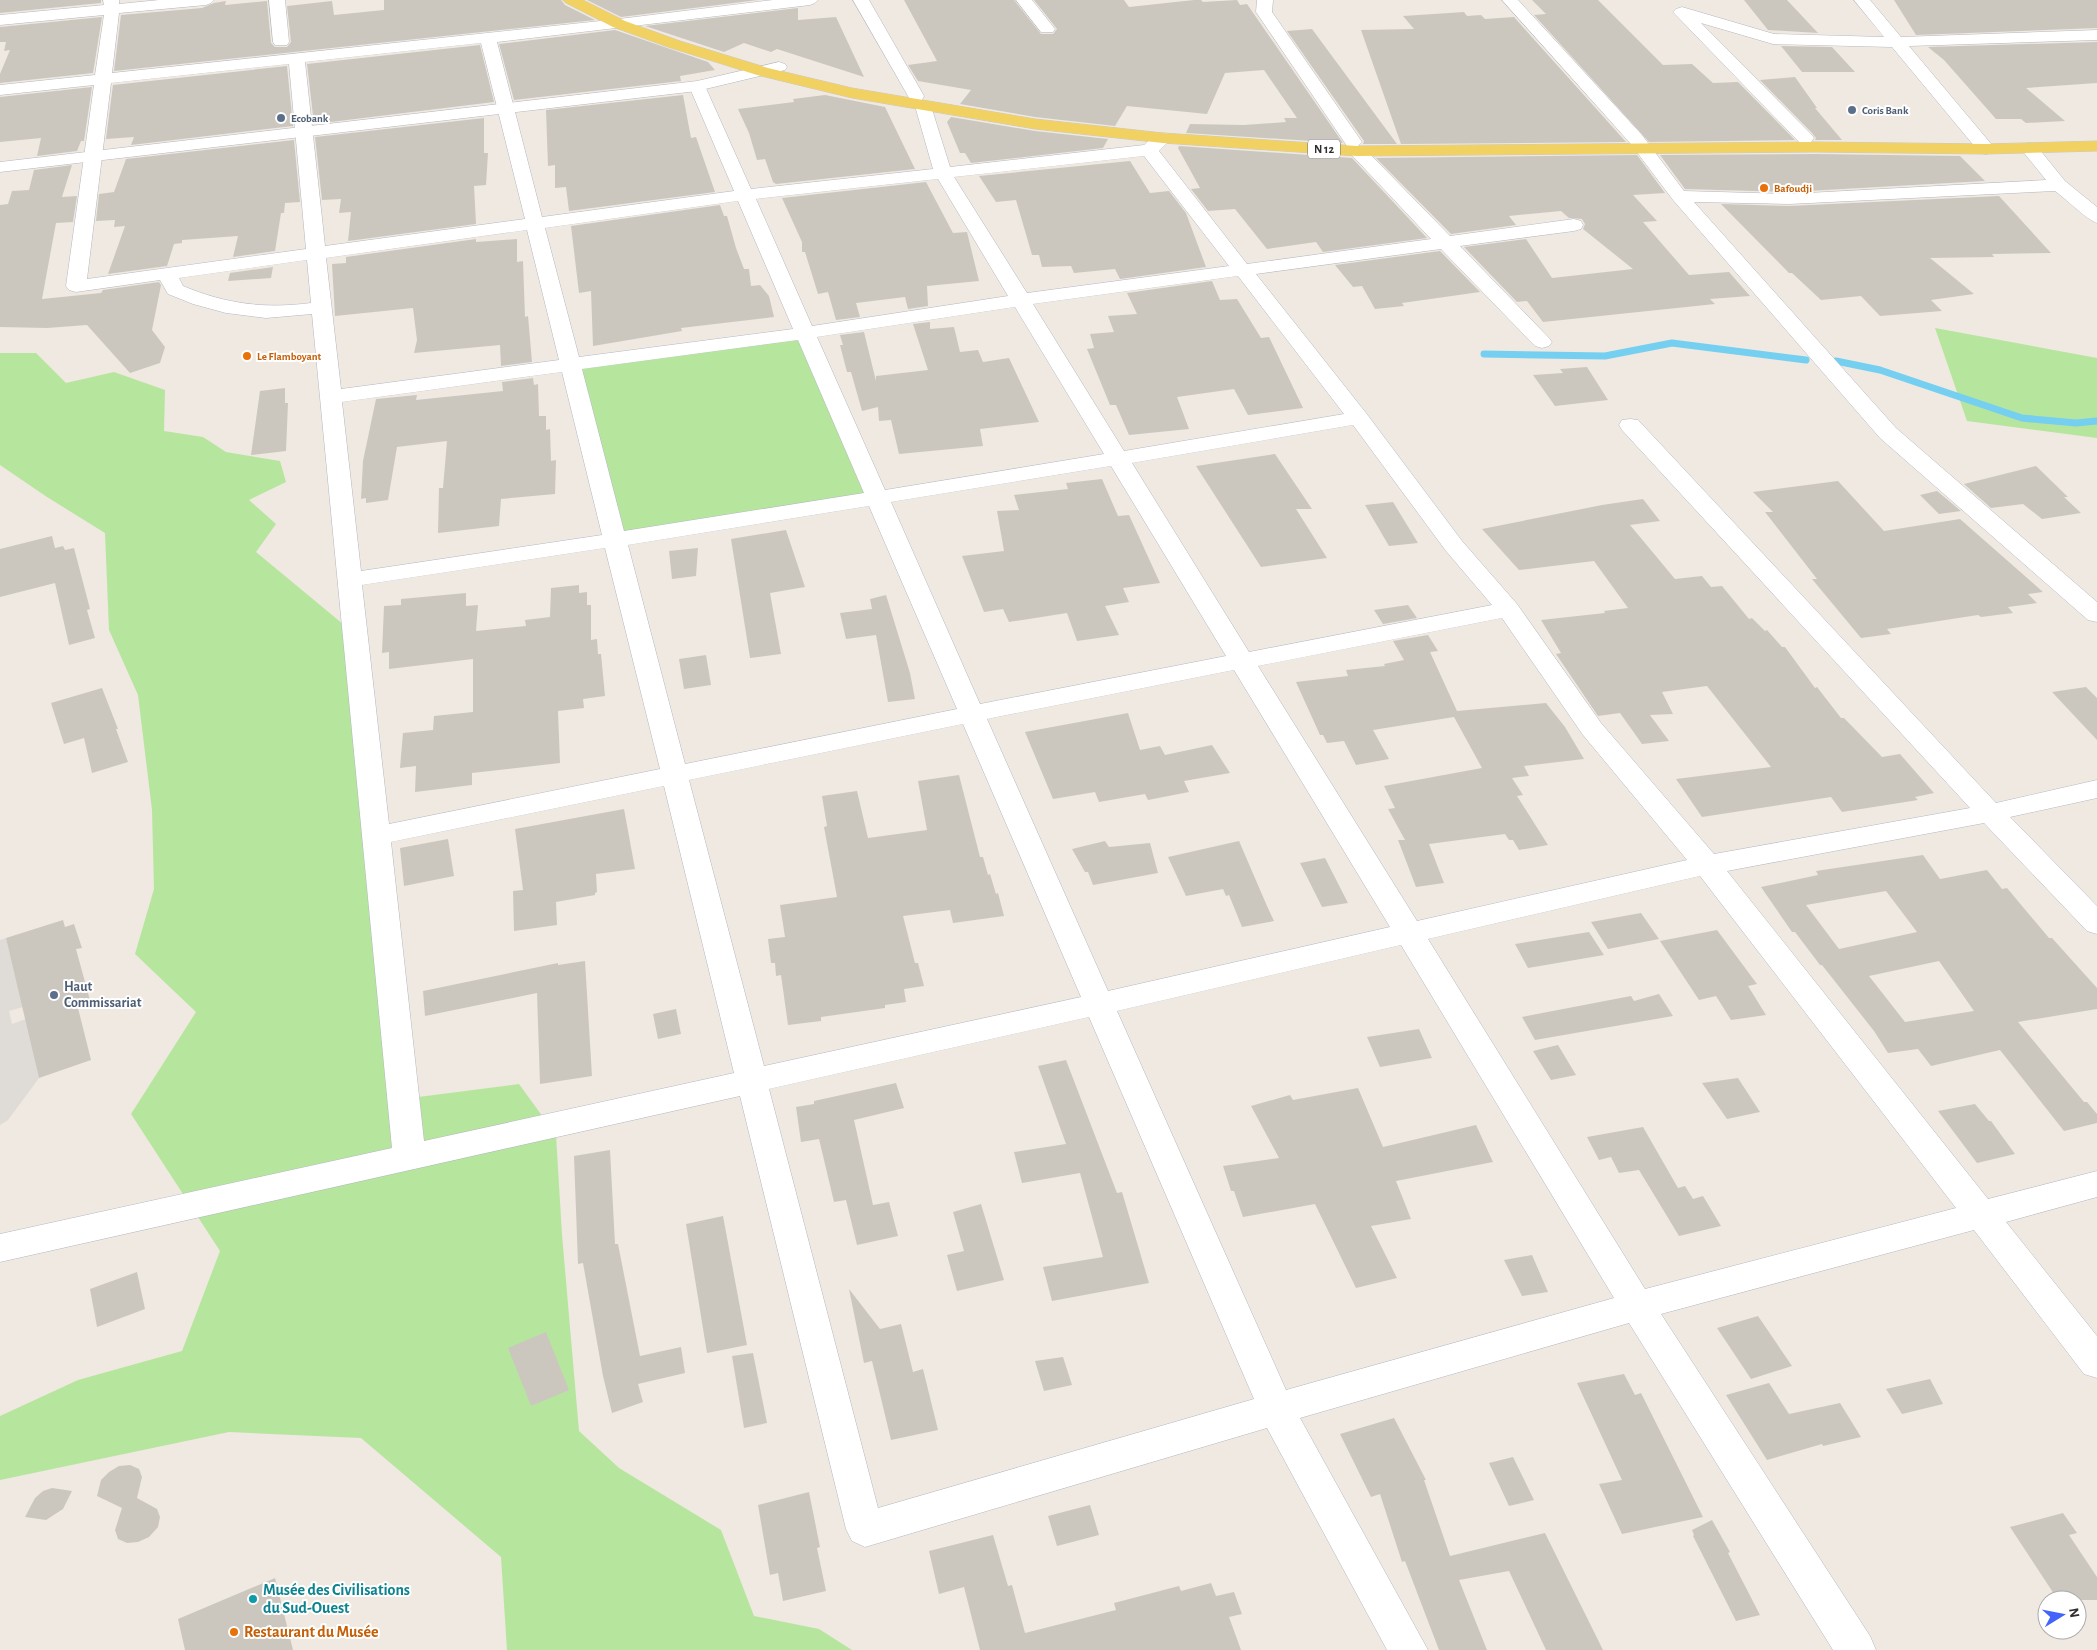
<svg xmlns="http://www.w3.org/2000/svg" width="2097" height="1650" viewBox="0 0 2097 1650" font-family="'Alegreya Sans',sans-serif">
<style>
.green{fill:#b6e59e}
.plaza{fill:#dfdcd8}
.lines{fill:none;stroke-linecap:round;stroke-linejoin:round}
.stream{stroke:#75cff0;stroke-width:7}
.building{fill:#cbc7bf;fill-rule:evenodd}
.minor-casing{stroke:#b4b7c1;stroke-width:1}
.tertiary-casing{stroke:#b4b7c1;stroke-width:1}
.primary-casing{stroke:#c9c9c9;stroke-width:1}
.minor{fill:#fff;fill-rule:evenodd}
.tertiary{fill:#fff;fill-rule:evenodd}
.primary{fill:#f2d163;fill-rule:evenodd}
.service-dot{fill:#5c6f8a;stroke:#fff;stroke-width:2}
.food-dot{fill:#e8710a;stroke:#fff;stroke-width:2}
.culture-dot{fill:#0f9aa8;stroke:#fff;stroke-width:2}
.labels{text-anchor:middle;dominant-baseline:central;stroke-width:4;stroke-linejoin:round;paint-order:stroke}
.far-service-label{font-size:11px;font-weight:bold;fill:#4e5e75;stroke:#fff;text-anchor:start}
.far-food-label{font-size:11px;font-weight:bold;fill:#c56008;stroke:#fff;text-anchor:start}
.shield{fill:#fff;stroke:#6d6d6d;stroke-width:1}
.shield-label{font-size:12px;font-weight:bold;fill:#2e2e2e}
.service-label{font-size:14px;font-weight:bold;fill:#4e5e75;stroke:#fff;text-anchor:start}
.near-culture-label{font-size:16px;font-weight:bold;fill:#0d838f;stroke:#fff;text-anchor:start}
.near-food-label{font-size:16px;font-weight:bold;fill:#c56008;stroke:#fff;text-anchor:start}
</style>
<rect width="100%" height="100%" fill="#efe9e1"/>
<!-- green -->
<path class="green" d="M1935,328L2097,358V438L1967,421Z
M805,333L877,498L615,540L570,365Z
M0,353H36L66,383L114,372L165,390L164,431L203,437L226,452L280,461L286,482L249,500L276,524L256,552L355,634L403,1099L519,1084L556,1135L562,1235L579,1431L619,1468L721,1530L754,1616L819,1629L852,1650H507L501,1557L361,1438L229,1432L0,1480V1416L78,1380L182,1351L220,1251L131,1114L196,1012L135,954L154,889L152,810L138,695L109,630L105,533L47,497L0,465Z"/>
<!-- plaza -->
<path class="plaza" d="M6,938L23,1007L9,1011L12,1024L26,1019L39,1078L8,1120L0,1125V940Z"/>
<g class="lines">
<!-- stream -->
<path class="stream" d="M1484,354L1605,356L1672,343L1806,360
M1836,361L1880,370L2022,418L2076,423L2097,421"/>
</g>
<!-- building -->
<path class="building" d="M0,0H101V3L0,13Z
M384,0H561L565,5L595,20L114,71L121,15L202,8L214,3L226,1L225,5L267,1L271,43L275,47H287L291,42L287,6L332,1L334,15L384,10Z
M587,0H758L621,17Z
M904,0H1014L1041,34H1053L1057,29L1034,0H1124L1129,7L1194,0H1201L1203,2L1237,0L1240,5L1247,4L1343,143L1186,133L1190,124L1244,125L1286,122L1284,118H1297L1264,70L1225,73L1207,114L1127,106L1115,126L1035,117L960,104L971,90L918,81L908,65L937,61Z
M1532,0H1598L1663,65L1692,64L1713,83L1738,82L1795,140L1649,142L1534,15L1546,14Z
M1744,0H1787L1818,33L1768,30Z
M1894,0H2097V28L1916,35Z
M798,8V20L836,17L864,77L777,49L771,52L744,43L724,52L645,26Z
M1464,12L1467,16L1481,15L1485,19L1514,17L1626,142L1401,144L1361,30L1414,29L1403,16Z
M102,17L93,73L0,83V74L10,50L4,51L6,42H0V27Z
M1312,29L1397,144H1363L1364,141L1287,31Z
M615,30L708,62L715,70L680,76L681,81L514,100L499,44Z
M2097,42V83L2026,88L2065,121L2026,123L2021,119H1996L1944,60L1928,47Z
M480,45L494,102L314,124L307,64Z
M1781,46L1832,47L1855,72H1802Z
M287,66L293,126L131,145L134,137L106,139L113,85Z
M1795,77L1817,108H1815L1842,140H1815L1816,138L1812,133L1760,80Z
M92,87L84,141H81L77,151L37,156L41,138L0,142V97Z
M683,95L691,138L696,137L715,192L569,211L566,187L555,188V165L548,166L546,110Z
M825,95L885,107L915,169L776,184L773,182L765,159L757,160L749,133L738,109L794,102L793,99Z
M951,117L1035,131L1108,139L1103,148L971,163L965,153H960L947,122Z
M484,118V153H488L486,185L474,186L476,224L348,241L351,212L339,213L341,199L322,200L315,137Z
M294,140L300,202L285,203L284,213H281L275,251L233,257L238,236L182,240V243L174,244L167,266L108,274L125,226L114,227L115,220L96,221L99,194L114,192L126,159Z
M1179,146L1352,158L1427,238L1323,252L1316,242L1267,249L1235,209L1208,211L1191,189L1200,188L1178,148Z
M1815,154L1960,156L1985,181L1789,192L1685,189L1660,155Z
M1637,155L1665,193L1633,195L1657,221L1643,222L1689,275L1729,272L1750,296L1710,299L1715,304L1543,322L1527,301L1517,302L1464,247L1526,239L1552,278L1633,269L1583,229L1585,224L1582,219L1569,218L1561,211L1509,216L1516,225L1451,234L1376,158Z
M1130,161L1150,193L1169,191L1186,213L1206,267L1120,279L1115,269L1074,273L1071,266L1042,267L1039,255H1032L1016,200L996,202L979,176Z
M72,165L62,197L77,196L73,222L56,223L42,299L101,293L103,290L159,282L161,285L152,330L165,347L160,363L130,373L87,325L47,328L0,327V205L8,204L12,191L29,190L34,170Z
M926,182L953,233L967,232L979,281L927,286L928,306L908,309L905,297L856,303L860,317L836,320L828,292L818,294L805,252H802V242L782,198Z
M1999,196L2051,253L1992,254L1994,257L1930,258L1974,294L1931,300L1942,311L1880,316L1861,296L1821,300L1792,273H1789L1721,204L1789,206Z
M720,205L724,216H727L736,248L744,269H749L751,286L760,285L769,296L774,317L681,328L682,331L593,346L591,291L579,293L571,226Z
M476,239V242L517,239V262L523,261L525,317L528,316L532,362L501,366L500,345L414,353L417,340L413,308L335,316L332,264L346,263V257Z
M1440,251L1480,292L1402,303L1404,306L1375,309L1362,286L1353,287L1335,265Z
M273,267L271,278L228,281L230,273Z
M1212,281L1220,300L1237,299L1261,338L1269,337L1303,408L1248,415L1234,389L1177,397L1189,429L1129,435L1116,405H1110L1087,349L1094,348L1090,334L1114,332L1108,316L1137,314L1127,293Z
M930,322V329L954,327L960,352L978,350L983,362L1009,358L1039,422L980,429L983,446L899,454L891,420L879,421L878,407L862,411L851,372H847L840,345H843L840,335L864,332L876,381V376L928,370L913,324Z
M1587,367L1608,400L1555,406L1533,375L1563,373L1560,369Z
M533,378L534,385L538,384L539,416H546V430L550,429L551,461L556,460L555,494L501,499L499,526L438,533L439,488H443L447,441L397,447L388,500L366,503V498L361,499L363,461L376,399L417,395L416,400L503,391L502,382Z
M285,388V403H288L286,451L251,455L260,391Z
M1275,454L1312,509H1296L1327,558L1261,567L1196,466Z
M2036,466L2068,497H2064L2081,513L2042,519L2023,504L1991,508L1964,484Z
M1102,479L1118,516L1129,515L1160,583L1123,588L1129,602L1105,606L1119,635L1077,641L1067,613L1009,622L1003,609L984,612L962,556L1004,551L997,511L1019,510L1014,495L1068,489L1066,483Z
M1838,481L1884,531L1960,519L2043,592L2028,594L2037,603L2008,607L2013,613L1981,617L1978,615L1887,629L1891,634L1861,638L1812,579H1817L1765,512H1773L1753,492Z
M1937,491L1961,511L1939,514L1920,495Z
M1643,499L1660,521L1630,525L1675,579L1702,576L1711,587L1722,586L1749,619L1752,618L1765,631L1767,630L1782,647H1785L1815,688L1817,687L1841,718H1844L1882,757L1900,754L1934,793L1915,797L1918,800L1842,812L1831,797L1702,817L1676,779L1771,767L1707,686L1662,692L1673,714L1650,715L1669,741L1642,744L1620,713L1598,716L1556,654L1561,653L1541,620L1605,613L1604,611L1628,608L1594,561L1519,570L1482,529L1602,505Z
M1393,502L1418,543L1389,546L1365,505Z
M786,530L805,587L770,593L781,654L750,658L731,539Z
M52,536L55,548L63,546L65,550L74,548L90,609L87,610L95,638L69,645L55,583L0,597V549Z
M698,548L696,576L672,579L669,551Z
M579,585V593L587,592V605H591V640L597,639L598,654H601L605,696L583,699L584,708L558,711L560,763L472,773V785L415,792L416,766L400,768L403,733L433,730L434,716L473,712V659L389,669V652L382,653L384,606L401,605V599L466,593V606L478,605L476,631L526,626L525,620L550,617L551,588Z
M886,595L910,673L915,699L888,702L876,635L846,639L840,613L872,609L870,599Z
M1408,605L1417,618L1383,624L1374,610Z
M1428,635L1438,651L1430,652L1457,711L1546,703L1565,727L1584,759L1524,766L1529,776L1512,778L1523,795L1517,796L1548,845L1519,850L1513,840H1509L1505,834L1429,844L1444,883L1416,887L1398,840H1405L1388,809L1395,808L1384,786L1482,768L1454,717L1373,730L1389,759L1356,765L1344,741L1327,743L1323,735H1320L1296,682L1348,676L1346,670L1385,666L1384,664L1404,660L1393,641Z
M706,655L711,685L684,689L679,659Z
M2086,687L2097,698V740L2052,692Z
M102,688L118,729H116L128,762L92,773L84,738L64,744L51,703Z
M1128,713L1140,750L1160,746L1165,755L1212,745L1230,773L1184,781L1189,792L1148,800L1145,794L1099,802L1095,792L1053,799L1025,732Z
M959,775L980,857H983L988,875L990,874L996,894L998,893L1004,916L953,923L950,910L903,916L915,963H918L924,986L904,989L906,1002L885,1005V1008L821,1017V1021L788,1025L781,975L776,976L775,963H771L768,939L785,937L780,905L837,897L824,827L827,826L822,796L857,791L868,838L927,830L918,781Z
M624,809L635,869L596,874L597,892L595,893V895L556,902L557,925L514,931L513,891L523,890L515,829Z
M448,839L454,876L404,886L400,848Z
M1105,841L1109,847L1150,843L1158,873L1093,885L1088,872H1085L1072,849Z
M1239,841L1267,906L1274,921L1242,927L1229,895L1226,896L1223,889L1186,896L1168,857Z
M1923,855L1940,879L1987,870L2002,889L2007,888L2049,938H2052L2097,988V1009L2018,1022L2084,1102H2087L2097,1114V1123L2064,1131L2000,1050L1931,1066L1918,1049L1888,1053L1874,1031L1822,965H1820L1795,932H1792L1761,887L1818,875L1816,871ZM1886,891L1917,932L1839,949L1806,905ZM1939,961L1974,1011L1905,1022L1869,976Z
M1325,858L1348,903L1322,907L1300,863Z
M1641,913L1659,939L1608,949L1591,922Z
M63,920L65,927L74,924L82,948L76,949L91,1004L78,1008L91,1060L39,1078L6,938Z
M1717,930L1757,984L1748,986L1766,1015L1731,1020L1716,996L1699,1000L1660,941Z
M1589,932L1604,955L1528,968L1515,944Z
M585,961L592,1076L540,1084L537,993L425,1016L423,991L558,963V965Z
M1659,994L1673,1016L1535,1040L1522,1017L1631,996L1634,1001Z
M676,1009L681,1034L658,1039L653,1014Z
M1419,1029L1432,1058L1380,1067L1367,1037Z
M1558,1045L1576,1075L1551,1080L1533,1051Z
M1066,1060L1117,1193L1122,1192L1149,1283L1052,1301L1043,1267L1103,1257L1080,1173L1022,1183L1014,1152L1066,1144L1038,1066Z
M1738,1078L1760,1112L1727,1119L1702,1083Z
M896,1083L904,1108L854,1120L873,1205L889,1202L898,1236L857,1245L846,1200L834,1202L819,1139L801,1142L796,1107L814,1104V1101Z
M1358,1088L1383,1147L1476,1125L1493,1162L1396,1181L1411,1219L1371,1226L1397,1278L1356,1288L1315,1204L1243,1217L1234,1191H1231L1223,1166L1279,1158L1251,1106L1290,1095L1293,1100Z
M1975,1104L1989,1121H1991L2015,1154L1977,1163L1938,1111Z
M1643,1127L1678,1188L1685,1186L1693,1199L1703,1196L1721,1226L1679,1236L1639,1170L1619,1173L1611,1157L1599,1160L1587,1137Z
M610,1150L615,1244H618L640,1356L681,1347L685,1373L638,1384L643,1402L612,1413L603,1376L583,1263L578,1264L574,1156Z
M981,1204L1004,1280L957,1291L947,1255L964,1251L953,1212Z
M723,1216L747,1345L707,1353L686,1224Z
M1532,1255L1548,1292L1522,1296L1504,1260Z
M137,1272L145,1309L97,1327L90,1289Z
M849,1289L880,1329L901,1324L913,1372L923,1369L938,1430L891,1440L872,1361L864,1363Z
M1758,1316L1792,1366L1751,1379L1717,1328Z
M546,1332L569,1390L531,1406L508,1348Z
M753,1353L767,1423L744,1428L732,1356Z
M1063,1357L1072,1385L1044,1391L1035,1361Z
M1624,1374L1635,1395L1641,1393L1703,1517L1622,1534L1599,1484L1622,1480L1577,1383Z
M1930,1379L1943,1404L1902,1414L1886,1389Z
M1769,1383L1789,1414L1840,1403L1861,1437L1823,1446L1822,1444L1767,1460L1726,1395Z
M1394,1418L1426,1480H1424L1450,1556L1545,1533L1603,1650H1546L1509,1571L1459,1580L1487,1650H1439L1405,1561L1402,1562L1380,1494L1371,1497L1340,1434Z
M1513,1457L1534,1500L1509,1506L1489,1463Z
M130,1465L139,1469L142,1477L137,1498L157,1509L160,1517L158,1527L149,1537L138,1542L127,1543L118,1539L115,1530L122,1508L97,1496L101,1480L109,1472L119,1466Z
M52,1488L72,1491L63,1509L46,1520L25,1517L35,1498L43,1491Z
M809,1492L820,1547L817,1548L826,1591L783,1601L778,1573L770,1575L758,1505Z
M1090,1505L1099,1535L1057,1546L1048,1516Z
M2063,1513L2077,1533L2069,1535L2097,1577V1600H2058L2010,1527Z
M1712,1520L1730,1552L1728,1553L1760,1615L1736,1621L1693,1536L1694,1535L1692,1530Z
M993,1535L1008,1586L1012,1585L1025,1633L1116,1610L1114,1603L1179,1586L1181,1591L1211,1583L1216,1596L1234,1592L1242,1614L1229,1617L1241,1650H980L964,1587L939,1594L929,1551Z
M275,1578L293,1650H185L178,1619Z"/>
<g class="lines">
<!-- minor casing -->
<g class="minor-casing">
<path id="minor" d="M103,0H119V4L159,0H214L211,3L206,5L119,13L112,73L619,19L773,0H818L815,3L810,5L497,42L542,217L734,191L689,86L691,82H703L705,86L751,189L933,169L915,106L917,102H929L931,106L950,167L1144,145C1152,138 1158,131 1169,134L1172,138L1159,151L1247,264L1431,239L1348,151L1352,147L1347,146L1256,12L1257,0H1273L1272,12L1362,142L1358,146L1363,147L1450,236L1574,219L1581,221L1583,225L1581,229L1574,231L1460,246L1549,338L1552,342L1549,346L1542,348L1535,346L1441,249L1256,274L1366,413L1462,541L1517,604L1601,723L1714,854L1970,808L1622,430L1619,425L1622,420L1630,419L1638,420L1996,803L2097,780V798L2010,817L2097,906V934L2087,931L1984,823L1727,871L1988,1199L2097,1171V1197L2006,1222L2097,1336V1378L2084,1374L1974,1230L1661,1314L1870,1636L1876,1650H1833L1629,1323L1300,1418L1428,1650H1387L1267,1428L865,1547L852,1541L846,1529L740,1096L0,1262V1234L392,1148L312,314L266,318L226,313L193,304L168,294L160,280L76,292L69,290L66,286L94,85L0,95V85L95,75L104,15L0,25V15L104,5ZM481,43L525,219L325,246L305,62ZM289,64L306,249L87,279L111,83ZM1144,156L1229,266L1027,293L954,177ZM938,179L1008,296L812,326L756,199ZM738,201L793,329L579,357L545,228ZM527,230L559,360L341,389L326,258ZM307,260L311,303C265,309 226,304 183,286L179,278ZM1238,276L1344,414L1124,451L1033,304ZM1015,307L1104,454L885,490L817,337ZM798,340L864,493L624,531L582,369ZM562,372L602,535L361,571L342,402ZM1353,425L1446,551L1492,605L1249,652L1132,463ZM1111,466L1226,656L980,704L891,502ZM869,506L957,709L685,764L628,545ZM605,548L660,769L389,824L362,585ZM1502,618L1583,735L1687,860L1417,921L1258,666ZM1234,670L1390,927L1108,991L987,719ZM963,724L1081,997L764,1066L689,780ZM664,786L734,1073L424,1141L391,842ZM1700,876L1956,1208L1645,1289L1428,939ZM1401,945L1614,1298L1286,1390L1117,1011ZM1089,1017L1254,1399L878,1508L769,1089Z
M269,0H285L289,42L287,45H275L273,42Z
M853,0H869L924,96L922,100H910L908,96Z
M1016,0H1032L1055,29L1053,32H1041Z
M1502,0H1518L1642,135L1684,191L1789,194L2046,180L2020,148L2023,144L2029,143L2035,144L2065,181L2097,207V223C2087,220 2065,198 2055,191L1789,204L1694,202L1896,428L2097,602V622L2088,620L1880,438L1673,200L1630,143Z
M1854,0H1870L1901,37L2097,30V40L1909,46L1992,145L1995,149L1992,153L1986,154L1980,153L1892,47L1773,44L1701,23L1811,134L1814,138L1811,142L1805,143L1799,142L1673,12L1676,9L1682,7L1774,34L1884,37Z"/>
</g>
<!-- tertiary casing -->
<g class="tertiary-casing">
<path id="tertiary" d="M779,62L785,64L787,67L785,70L697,91L0,172V162L697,81Z"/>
</g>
<!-- primary casing -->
<g class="primary-casing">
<path id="primary" d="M563,0H583L625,21L680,41L768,68L852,88L1035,119L1163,133L1357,146L1815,142L1986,144L2097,141V151L1986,154L1815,152L1357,156L1163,143L1035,129L852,98L757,75L668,47L613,27L566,3Z"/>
</g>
<!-- minor -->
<use href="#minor" class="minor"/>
<!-- tertiary -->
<use href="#tertiary" class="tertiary"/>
<!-- primary -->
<use href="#primary" class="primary"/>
</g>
<!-- markers -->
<g class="service-dot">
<circle cx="1852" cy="110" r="5"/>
<circle cx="281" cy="118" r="5"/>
<circle cx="54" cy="995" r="5"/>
</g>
<g class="food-dot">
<circle cx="1764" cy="188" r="5"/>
<circle cx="247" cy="356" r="5"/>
<circle cx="234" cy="1632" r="5"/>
</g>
<circle class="culture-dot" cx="253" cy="1599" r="5"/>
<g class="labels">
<!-- far-service labels -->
<g class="far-service-label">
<text x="1862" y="110">Coris Bank</text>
<text x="291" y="118">Ecobank</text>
</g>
<!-- far-food labels -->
<g class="far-food-label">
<text x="1774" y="188">Bafoudji</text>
<text x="257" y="356">Le Flamboyant</text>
</g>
<!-- shield labels -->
<rect class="shield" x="1308" y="139.5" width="32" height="19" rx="4"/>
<g class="shield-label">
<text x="1324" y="149">N 12</text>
</g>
<!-- service labels -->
<g class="service-label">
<text x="64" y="987">Haut<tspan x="64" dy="16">Commissariat</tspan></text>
</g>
<!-- near-culture labels -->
<g class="near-culture-label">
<text x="263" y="1590">Musée des Civilisations<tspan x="263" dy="18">du Sud-Ouest</tspan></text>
</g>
<!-- near-food labels -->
<g class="near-food-label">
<text x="244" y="1632">Restaurant du Musée</text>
</g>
</g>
<!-- north arrow -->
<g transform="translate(2062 1615) rotate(80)"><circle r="24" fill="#ffffff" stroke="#ababab"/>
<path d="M0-4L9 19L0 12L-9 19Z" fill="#4264fb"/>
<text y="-8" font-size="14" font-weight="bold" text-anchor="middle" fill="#2e2e2e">N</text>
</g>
</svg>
